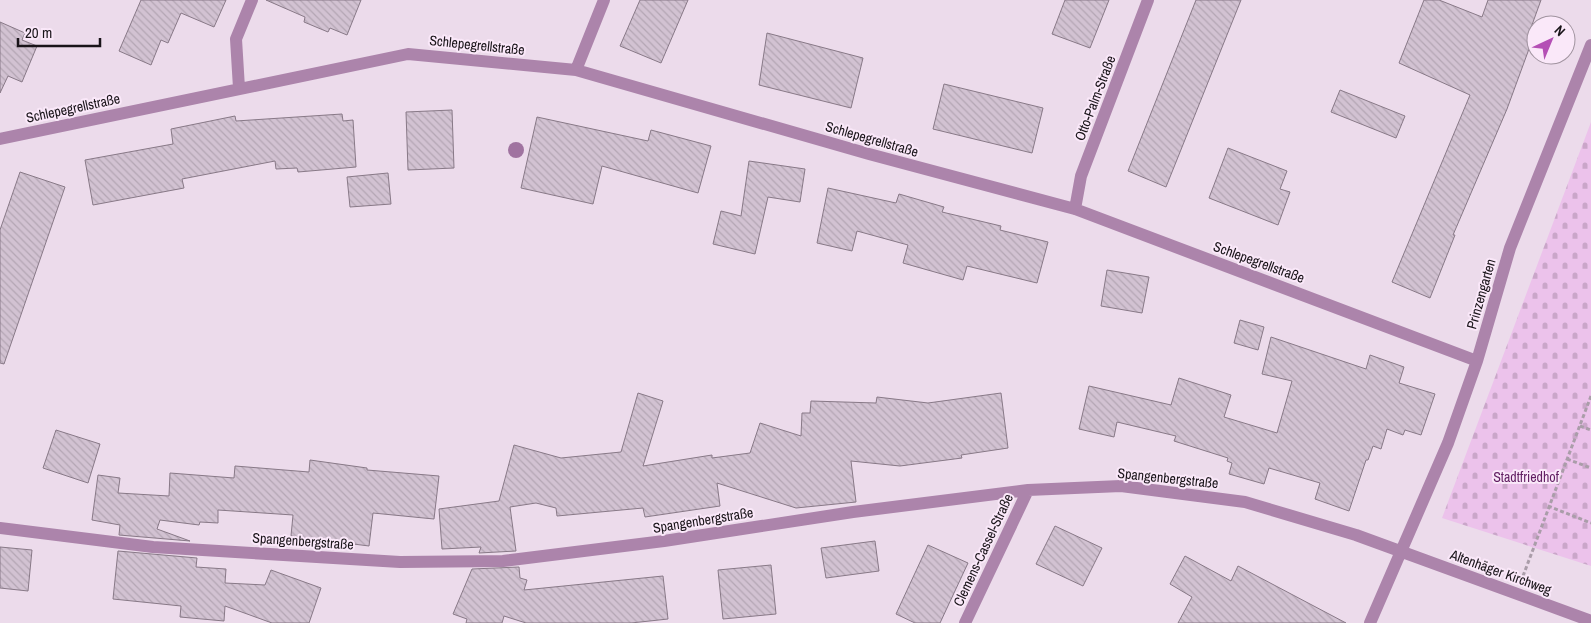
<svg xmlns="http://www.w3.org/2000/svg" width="1591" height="623" viewBox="0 0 1591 623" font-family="'Archivo Narrow',sans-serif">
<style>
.cemetery{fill:url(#cemetery-stones)}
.building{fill:url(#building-back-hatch);stroke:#887987}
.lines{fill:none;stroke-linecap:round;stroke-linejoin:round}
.path{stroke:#aa9da9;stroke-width:3;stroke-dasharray:4 2.5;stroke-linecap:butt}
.minor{stroke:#ac84ab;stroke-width:12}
.tree{fill:#a073a0}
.labels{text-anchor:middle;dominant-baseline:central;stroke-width:4;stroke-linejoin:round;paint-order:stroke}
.street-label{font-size:14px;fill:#191419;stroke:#fae8f9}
.park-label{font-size:14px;fill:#611e62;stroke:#fae8f9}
</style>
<defs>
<pattern id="cemetery-stones" width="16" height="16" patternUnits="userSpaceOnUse" patternTransform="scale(1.25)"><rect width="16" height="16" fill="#ecc2eb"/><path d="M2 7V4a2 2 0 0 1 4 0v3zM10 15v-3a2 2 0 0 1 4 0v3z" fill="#caa6c9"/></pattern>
<pattern id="building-back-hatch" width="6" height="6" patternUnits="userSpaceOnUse" patternTransform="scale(1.25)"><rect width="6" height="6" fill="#d2c2d2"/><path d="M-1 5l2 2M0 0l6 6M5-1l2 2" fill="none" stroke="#b4a6b4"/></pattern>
</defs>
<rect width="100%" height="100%" fill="#ecdbeb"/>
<!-- cemetery -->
<path class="cemetery" d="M1591,122V566L1442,518Z"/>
<!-- building -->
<path class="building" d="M141,0H226L214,27L181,13L168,43L161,40L151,65L119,51Z
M266,0H361L347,35L330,28L328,32L304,22L305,17Z
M640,0H688L661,63L620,46Z
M1065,0H1109L1090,48L1052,34Z
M1196,0H1241L1166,187L1128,171Z
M1424,0H1439L1482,17L1488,0H1541L1528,36L1533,38L1507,109L1453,235H1455L1430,298L1392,282L1470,95L1399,63Z
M0,22L25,33L22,40L37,46L22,82L8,76L0,93Z
M767,33L863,58L851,108L759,85Z
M944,84L1043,108L1032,153L933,129Z
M1340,90L1405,116L1396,138L1331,112Z
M452,110L454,168L408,170L406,112Z
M342,114L343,121L353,120L356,167L298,172L297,168L276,169L275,161L182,179L184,188L93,205L85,160L173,144L171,129L235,116L236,121Z
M537,117L648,141L651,130L711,146L698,193L602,166L593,204L521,188Z
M1228,148L1287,171L1280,189L1290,192L1278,225L1209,198Z
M749,161L805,169L800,202L768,197L755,254L713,244L721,211L741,216Z
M20,172L65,187L4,364L0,363V230Z
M388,173L391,204L350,207L347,177Z
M828,188L896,203L899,194L944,207L942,212L1001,226L1000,230L1048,242L1037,283L967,266L963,280L903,263L908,245L857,231L852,251L817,243Z
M1107,270L1149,277L1142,313L1101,306Z
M1240,320L1264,327L1258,350L1234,343Z
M1271,337L1366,369L1370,355L1404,367L1399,383L1435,394L1421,435L1405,430L1403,435L1387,429L1381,449L1373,446L1368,460H1366L1349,511L1315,499L1320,483L1269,468L1264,484L1229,474L1232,463L1227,461L1228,458L1174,441L1176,436L1117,422L1114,437L1079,429L1089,386L1171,405L1179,378L1231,395L1224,417L1277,433L1292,381L1262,374Z
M638,393L663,401L643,466L712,455V458L750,453L760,423L801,436L802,413H810L811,401L876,403L877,397L928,403L1001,393L1008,448L961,455L962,458L900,466L851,461L856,502L796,508L717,483L720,506L645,517L643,508L557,516L556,508L536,503L510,507L516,551L479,553L481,547L442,549L439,509L499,501L514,445L561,458L621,452Z
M56,430L100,444L88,483L43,468Z
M310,460L367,468V470L439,476L434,519L373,513L369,546L291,536L293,515L218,510V523L200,522L199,525L160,520L157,529L190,541L119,535L120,525L92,520L98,475L120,478L118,493L169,496L170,473L234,478L235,466L309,472Z
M1055,526L1102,548L1083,586L1036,564Z
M875,541L879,571L826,578L821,548Z
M928,545L968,563L940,623H915L896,614Z
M0,547L32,550L28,591L0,588Z
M118,551L197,558L196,567L226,569L225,583L265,585L271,570L321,588L309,623H272L225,606L224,621L180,617L181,606L113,599Z
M1185,556L1231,581L1238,566L1346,623H1178L1192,597L1170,584Z
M771,565L776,614L723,619L718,570Z
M519,567L520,578L527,580L524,590L663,576L668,619L631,623H526L504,616L502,623H466L467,619L453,614L472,569Z"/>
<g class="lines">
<!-- path -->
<path class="path" d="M1580,426L1591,430
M1567,459L1591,468
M1548,506L1591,523
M1523,576L1591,396"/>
<!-- minor -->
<path class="minor" d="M576,70L604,0
M239,88L236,39L252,0
M0,139L408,54L576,70L869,154L1075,209L1477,361
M1075,209L1081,176L1148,0
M0,528L153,547L400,562L503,561L664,541L853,512L1028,490L1121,486L1245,502L1356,535L1591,621
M965,623L1028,490
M1370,623L1448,443L1477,361L1510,248L1591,45"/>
</g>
<!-- trees -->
<circle class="tree" cx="516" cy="150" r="8"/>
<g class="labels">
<!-- street labels -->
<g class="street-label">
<text transform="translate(477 45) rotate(6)">Schlepegrellstraße</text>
<text transform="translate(1095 98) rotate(-69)">Otto-Palm-Straße</text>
<text transform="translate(73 108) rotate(-12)">Schlepegrellstraße</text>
<text transform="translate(872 139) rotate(16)">Schlepegrellstraße</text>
<text transform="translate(1259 262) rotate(20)">Schlepegrellstraße</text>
<text transform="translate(1481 294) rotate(-74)">Prinzengarten</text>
<text transform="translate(1168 478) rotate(6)">Spangenbergstraße</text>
<text transform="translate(703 520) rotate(-9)">Spangenbergstraße</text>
<text transform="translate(303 541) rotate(4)">Spangenbergstraße</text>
<text transform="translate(983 550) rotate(-65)">Clemens-Cassel-Straße</text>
<text transform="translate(1501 572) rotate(20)">Altenhäger Kirchweg</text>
</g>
<!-- park labels -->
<g class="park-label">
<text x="1526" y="477">Stadtfriedhof</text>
</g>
</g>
<!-- north arrow -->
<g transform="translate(1551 40) rotate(44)"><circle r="24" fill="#fae8f9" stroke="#a0939f"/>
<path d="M0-4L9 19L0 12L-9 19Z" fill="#b44fb5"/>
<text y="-8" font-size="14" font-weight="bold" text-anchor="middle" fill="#191419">N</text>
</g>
<!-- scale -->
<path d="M18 38v8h82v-8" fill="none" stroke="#191419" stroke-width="2.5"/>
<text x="25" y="38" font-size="15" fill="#191419" stroke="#fae8f9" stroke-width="4" paint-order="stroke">20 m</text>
</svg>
